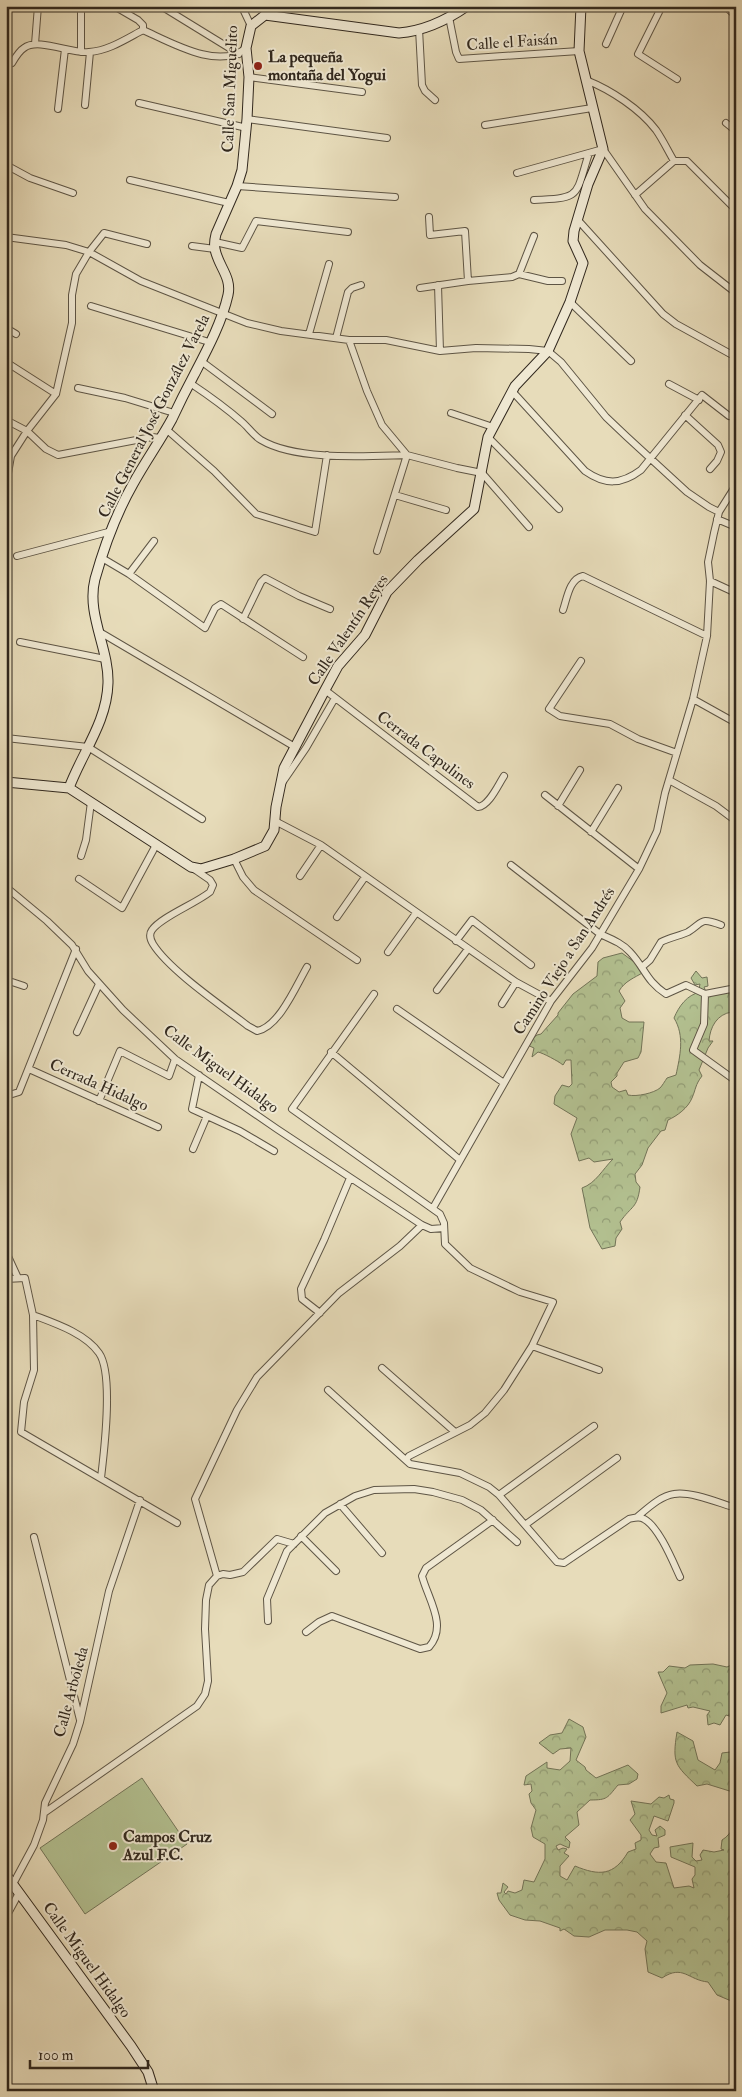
<svg xmlns="http://www.w3.org/2000/svg" width="742" height="2097" viewBox="0 0 742 2097" font-family="'IM FELL Double Pica',serif">
<style>
.forest{fill:url(#forest-crowns);stroke:#727458}
.pitch{fill:#b3c191;stroke:#727458}
.lines{fill:none;stroke-linecap:round;stroke-linejoin:round}
.street-casing{stroke:#5e5545;stroke-width:8}
.secondary-casing{stroke:#31281e;stroke-width:11}
.street{stroke:#efe8d2;stroke-width:6}
.secondary{stroke:#efe8d2;stroke-width:9}
.poi-dot{fill:#8f2418;stroke:#efe8d2;stroke-width:2}
.labels{text-anchor:middle;dominant-baseline:central;stroke-width:4;stroke-linejoin:round;paint-order:stroke}
.street-label{font-size:16px;fill:#31281e;stroke:#efe8d2}
.poi-label{font-size:16px;font-weight:bold;fill:#31281e;stroke:#efe8d2;text-anchor:start}
</style>
<defs>
<pattern id="forest-crowns" width="20" height="18" patternUnits="userSpaceOnUse" patternTransform="scale(1.25)"><rect width="20" height="18" fill="#b3c191"/><path d="M2 6a3 3 0 1 1 6 0M12 15a3 3 0 1 1 6 0" fill="none" stroke="#929d76"/></pattern>
</defs>
<rect width="100%" height="100%" fill="#e7dcba"/>
<filter id="stains"><feTurbulence type="fractalNoise" baseFrequency=".004" numOctaves="4"/><feColorMatrix values="0 0 0 0 .2 0 0 0 0 .09 0 0 0 0 .02 0 0 0 .5 -.17"/></filter>
<radialGradient id="worn" r=".72"><stop offset=".6" stop-color="#630" stop-opacity="0"/><stop offset="1" stop-color="#630" stop-opacity=".3"/></radialGradient>
<!-- forest -->
<path class="forest" d="M622,953L641,967L644,972C634,978 625,981 619,991L625,1001L620,1008L622,1018L629,1022H644L641,1052L638,1058L624,1062L617,1073V1076L611,1082L612,1087L619,1092L626,1090L628,1095C637,1097 654,1093 660,1088C662,1086 665,1081 667,1078L676,1075C680,1056 685,1036 674,1018C679,1006 687,995 700,992L699,989L700,984L695,985L691,978L696,971L702,978L707,977L708,986L704,987L706,992L736,988V1006L732,1012C717,1014 710,1027 709,1041H713L708,1048L699,1070L702,1076C695,1085 696,1089 692,1098C688,1108 677,1116 668,1120L665,1130L661,1131L648,1148L642,1165L635,1174L636,1182L640,1187C637,1209 632,1205 620,1222L622,1229L616,1238L615,1246L602,1249L590,1228L582,1188C596,1183 602,1170 613,1159L594,1162L589,1158L579,1161L571,1134L577,1118L554,1104L555,1096L562,1085L569,1087L572,1084L571,1060H566L563,1065C558,1061 543,1053 538,1052L532,1057L534,1048L525,1044L537,1035L541,1034L558,1015V1013L573,994L597,976L598,962L603,958Z
M736,1663V1718L726,1715L720,1725L714,1723L708,1725L707,1715L710,1711L693,1707L688,1708L687,1705L661,1713V1706L667,1693L658,1672H663L669,1666L685,1668L690,1665L713,1664L727,1667Z
M569,1719L583,1727L586,1737L576,1760L585,1767L586,1770L596,1778L628,1765L638,1774L637,1779L629,1784L618,1785C607,1798 608,1800 590,1800L577,1812L579,1825L565,1837L570,1842L569,1848L560,1844L556,1846L558,1850L563,1848L567,1849L564,1853L569,1856L560,1866V1876L567,1880L575,1866C599,1876 614,1876 628,1852L636,1849L635,1843L641,1840V1835L630,1820L635,1814L631,1801L651,1804L659,1797L664,1798L669,1795L670,1799L674,1800V1803L668,1821L654,1816L649,1830L652,1835L657,1836L655,1830L660,1826L665,1830V1835L658,1838L659,1847L654,1848L650,1854L656,1862L666,1863L674,1888L689,1886L694,1888L692,1879L695,1875V1867L671,1857L670,1847L693,1843L692,1857L696,1861L702,1860L700,1855L703,1850L714,1852L724,1850L721,1849L722,1840C728,1837 730,1831 736,1827V2003L717,1995L708,1982C688,1980 683,1964 662,1978L648,1972L645,1949L647,1941L637,1932L627,1930H605L589,1937L574,1936L564,1929L560,1931V1928L540,1921L525,1920L510,1915L499,1900L497,1893H501L503,1883L508,1887L504,1892L506,1894L508,1891L515,1893L522,1890L524,1880L534,1882L545,1859V1844L533,1837L531,1828L536,1810L531,1803L529,1794L532,1791L531,1784L524,1785L526,1776L547,1762V1768L560,1770L570,1761L571,1748L560,1749L553,1754L539,1743L550,1735L562,1733Z
M677,1732L693,1741L698,1760L715,1770L720,1763L722,1753L730,1752L733,1755L736,1754V1793L707,1784L697,1786C675,1765 672,1763 677,1732Z"/>
<!-- pitch -->
<path class="pitch" d="M142,1778L187,1844L85,1914L40,1848Z"/>
<g class="lines">
<!-- street casing -->
<g class="street-casing">
<path id="street" d="M81,6V52
M114,6L138,20L143,25V30
M161,6L239,54
M662,6L638,54L677,79
M725,6L736,16
M242,7L251,26
M449,17L456,52L459,59L579,51
M419,29L422,85L425,91L435,100
M35,44L38,6
M606,44L623,6
M6,59L12,63C15,58 19,51 24,48C38,37 71,54 89,52C108,51 126,39 143,30C170,42 219,71 246,48
M249,77L362,92
M586,80C611,90 640,109 656,130C663,140 668,151 674,161H687L736,210
M139,103L247,128
M85,105L90,52
M58,109L65,49
M247,119L387,138
M726,123L736,131
M485,125L592,108
M6,165L30,178L73,193
M517,173L603,149L645,209L700,265L736,293
M130,180L229,203
M237,186L395,197
M635,195L674,161
M534,200C582,198 575,197 589,153
M429,217L430,235L465,231L468,281
M577,219L663,314L676,324L736,357
M6,237L66,245L89,252L141,281L247,323L281,331L349,340H386L440,351L476,348L529,349L548,351L561,362L606,417L626,436L687,492L709,507L719,512
M215,242L242,248L256,221L348,232
M192,246L215,249
M519,274L534,236
M438,285L440,351
M420,288L468,281L512,277L519,274L548,281H562
M570,302L631,361
M91,306L209,342
M6,328L16,334
M309,334L329,264
M336,338L348,292L352,288L361,285
M349,340L367,391L382,425L407,455L457,468L482,473L529,527
M201,361L272,414
M6,362L56,394
M190,383C208,395 225,407 242,422C248,427 254,436 261,440C296,461 367,456 407,455L377,551
M669,384L699,400
M78,388L125,398L174,413
M512,391L585,471C605,485 621,485 641,470L702,395L729,416
M451,413L493,427
M685,415L718,445L721,452L717,461L710,469
M6,420L27,431L46,449L58,455L152,437L161,438
M166,429L214,471L256,514L315,532L327,455
M488,437L559,509
M6,485L11,456L27,431L56,394L72,323V295L76,274L89,252L104,233L147,244
M395,495L446,510
M717,519L736,527
M17,556L112,531
M102,558L129,574L205,628L215,608L221,604L303,657
M129,574L154,541
M710,581L736,593
M563,610C567,599 569,579 583,576L707,636
M243,619L261,582L265,578L299,596L330,609
M98,631L295,747
M20,642L105,659
M581,661L549,709L560,716L610,724L638,739L677,753
M325,690L478,807C489,806 498,785 504,776
M693,699L736,723
M6,738L88,747L202,819
M669,780L716,806L736,821
M282,783L306,748L335,698
M545,795L639,869
M558,806L580,770
M275,821L321,845L516,982L551,1001
M591,832L618,788
M81,856L86,840L91,802
M234,859L243,877L254,890L357,960
M511,865L600,934C611,939 622,943 630,952C645,968 646,981 666,994L686,985L705,994L704,1024L693,1050L736,1081
M194,869L210,880L213,885L210,892C195,904 161,917 152,930C149,934 150,939 153,944C169,970 222,1006 248,1026L257,1031C279,1027 296,986 307,967
M300,876L321,845
M79,879L122,908L156,845
M6,887L47,921L72,945L88,971L123,1010L175,1059L277,1129L422,1225L431,1229L444,1228
M337,917L365,877
M456,941L472,920L531,965
M388,952L416,913
M642,967L650,960L661,942C668,938 682,935 688,932C704,922 699,917 721,925
M6,980L24,986
M437,990L468,949
M374,994L292,1109L440,1214L444,1223L445,1244L470,1268L520,1292L553,1302L532,1346L504,1390L485,1413L470,1425L409,1456L406,1460
M705,994L736,988
M502,1004L516,982
M397,1009L504,1083
M77,1032L99,984
M331,1052L460,1160
M29,1069L158,1127
M199,1075L192,1109L240,1131L274,1151
M6,1096L19,1092L76,949
M99,1101L120,1051L169,1076L175,1059
M193,1149L207,1116
M433,1208L551,1001L592,948L639,869L657,831L665,793L693,699L707,636L710,581L708,562L714,533L719,512L736,485
M6,1252L18,1278
M6,1279L25,1278L33,1315C54,1323 85,1333 99,1353C114,1374 104,1452 101,1478
M320,1313L302,1299L301,1289L324,1240L350,1178
M33,1315L34,1370L24,1402L21,1432L177,1523
M532,1346L599,1370
M382,1368L455,1432
M328,1390L410,1464L460,1473L489,1487L499,1495L557,1562L564,1563L629,1519C634,1518 639,1516 644,1519C659,1527 673,1562 680,1577
M499,1495L594,1426
M340,1504L382,1553
M637,1517C647,1509 660,1496 674,1494C691,1491 719,1503 736,1508
M525,1525L617,1458
M301,1536L336,1571
M34,1537L80,1720
M217,1576L195,1499L237,1410L257,1377L339,1293L400,1246L422,1225
M268,1621L267,1599L287,1551L325,1513L355,1496L374,1490L414,1489L433,1492L462,1500L481,1510L517,1542
M306,1632L319,1622L332,1616L420,1649L429,1647C448,1626 428,1599 422,1576L426,1568L493,1520
M6,1651L7,1650
M44,1813L197,1706L205,1694L208,1681L205,1629L206,1600L209,1585L217,1576L223,1574L230,1575L243,1572L277,1539L294,1544
M13,1884L34,1845L43,1820L45,1803L73,1744L80,1722L109,1591L140,1500
M6,1917L19,1893"/>
</g>
<!-- secondary casing -->
<g class="secondary-casing">
<path id="secondary" d="M6,782L69,788L191,867L201,869L234,859L265,846L274,830L276,807L284,768L325,690L338,666L365,635L387,592L418,560L474,509L488,437L515,386L548,351L570,302L583,263L573,241L574,231L588,184L603,149L579,51L581,6
M69,788C82,753 107,722 108,683C109,648 86,614 95,579C104,547 117,512 133,484C145,462 160,441 172,419C179,404 186,390 194,375C207,350 222,322 228,295C232,277 218,266 215,249C214,244 215,238 216,234L237,186L242,170L247,119L249,77L246,48L251,26L265,15L399,33C423,31 447,20 467,6
M6,1875L131,2046L148,2072L154,2091"/>
</g>
<!-- street -->
<use href="#street" class="street"/>
<!-- secondary -->
<use href="#secondary" class="secondary"/>
</g>
<!-- markers -->
<g class="poi-dot">
<circle cx="258" cy="66" r="5"/>
<circle cx="113" cy="1846" r="5"/>
</g>
<g class="labels">
<!-- street labels -->
<g class="street-label">
<text transform="translate(512 42) rotate(-4)">Calle el Faisán</text>
<text transform="translate(230 89) rotate(-88)">Calle San Miguelito</text>
<text transform="translate(154 416) rotate(-63)">Calle General José González Varela</text>
<text transform="translate(348 630) rotate(-56)">Calle Valentín Reyes</text>
<text transform="translate(426 750) rotate(37)">Cerrada Capulines</text>
<text transform="translate(564 961) rotate(-57)">Camino Viejo a San Andrés</text>
<text transform="translate(221 1069) rotate(36)">Calle Miguel Hidalgo</text>
<text transform="translate(99 1085) rotate(24)">Cerrada Hidalgo</text>
<text transform="translate(71 1692) rotate(-75)">Calle Arboleda</text>
<text transform="translate(87 1960) rotate(54)">Calle Miguel Hidalgo</text>
</g>
<!-- poi labels -->
<g class="poi-label">
<text x="268" y="57">La pequeña<tspan x="268" dy="18">montaña del Yogui</tspan></text>
<text x="123" y="1837">Campos Cruz<tspan x="123" dy="18">Azul F.C.</tspan></text>
</g>
</g>
<!-- margin -->
<rect width="742" height="2097" fill="none" stroke="#e7dcba" stroke-width="25"/>
<rect x="8" y="8" width="727" height="2082" fill="none" stroke="#31281e" stroke-width="2.5"/>
<rect x="12" y="12" width="717" height="2072" fill="none" stroke="#31281e"/>
<!-- scale -->
<path d="M30 2060v8h118v-8" fill="none" stroke="#31281e" stroke-width="2.5"/>
<text x="38" y="2060" font-size="15" fill="#31281e" stroke="#efe8d2" stroke-width="4" paint-order="stroke">100 m</text>
<rect width="100%" height="100%" filter="url(#stains)"/>
<rect width="100%" height="100%" fill="url(#worn)"/>
</svg>
